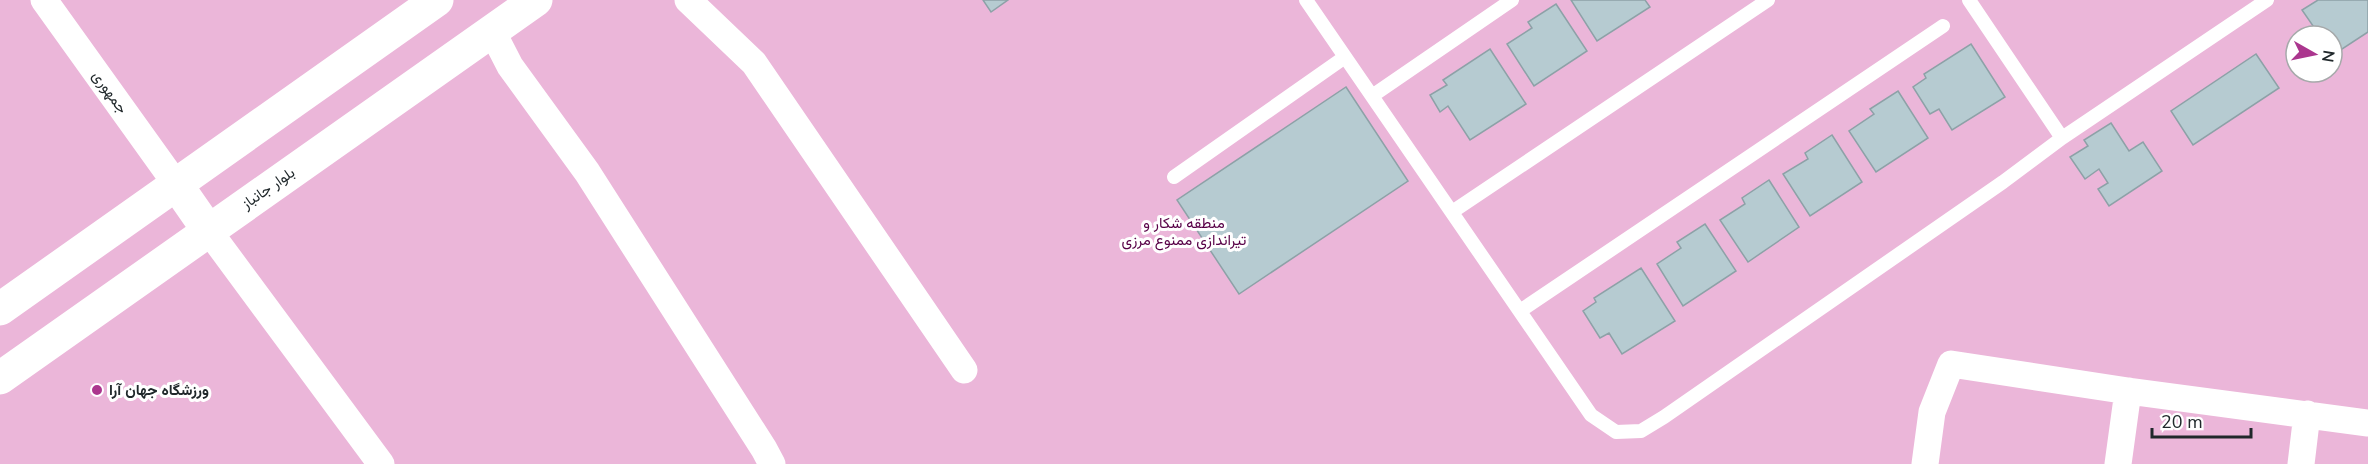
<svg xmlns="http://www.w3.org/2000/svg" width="2368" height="464" viewBox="0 0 2368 464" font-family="'Nunito Sans',Vazirmatn,sans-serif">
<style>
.green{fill:#ebb6d9;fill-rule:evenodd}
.building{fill:#b6cbd1;stroke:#8da1a7;stroke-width:1.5}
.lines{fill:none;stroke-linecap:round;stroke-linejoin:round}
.lane{stroke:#fff;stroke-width:14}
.street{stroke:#fff;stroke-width:27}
.secondary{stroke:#fff;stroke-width:33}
.poi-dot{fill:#ab368e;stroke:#fff;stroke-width:2}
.labels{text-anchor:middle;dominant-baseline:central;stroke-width:6;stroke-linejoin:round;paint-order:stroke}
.street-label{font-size:15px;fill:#20282b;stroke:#fff}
.park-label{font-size:15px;fill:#580047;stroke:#fff}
.poi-label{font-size:15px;font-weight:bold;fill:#20282b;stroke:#fff;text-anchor:start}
</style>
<rect width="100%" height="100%" fill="#d9eef4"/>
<!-- green -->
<path class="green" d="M0,0H2368V464H0ZM2296,36H2332V72H2296Z"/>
<!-- building -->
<path class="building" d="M983,0H1008L991,12Z
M1571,0H1645L1650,7L1597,41Z
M2318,0H2368V32L2333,55L2332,36H2320L2302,10Z
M1556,4L1587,51L1534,86L1507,44L1532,28L1528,22Z
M1971,44L2005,97L1952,130L1939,109L1930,114L1913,87L1926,78L1924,74Z
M1490,49L1526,104L1470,140L1448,106L1440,112L1430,95L1447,85L1443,80Z
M2256,54L2279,88L2193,145L2171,111Z
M1346,87L1408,181L1239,294L1177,200Z
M1898,91L1928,138L1876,172L1849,131L1874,114L1870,109Z
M2111,123L2129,151L2143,142L2162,171L2109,206L2098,189L2108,183L2099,169L2085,179L2070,157L2088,146L2084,140Z
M1832,135L1862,182L1810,216L1783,174L1808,159L1805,153Z
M1769,180L1799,227L1748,262L1720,220L1745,204L1742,198Z
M1705,224L1736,271L1683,306L1657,264L1681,248L1677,242Z
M1641,268L1675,321L1622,354L1609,333L1600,338L1583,311L1596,302L1594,298Z"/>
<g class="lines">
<!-- lane -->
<path class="lane" d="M1306,0L1591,415L1616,432L1641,431L1664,417L2003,182L2062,138L1969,0
M1372,96L1512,0
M2062,138L2267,0
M1174,177L1345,57
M1452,212L1768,0
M1520,311L1943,26"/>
<!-- street -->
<path class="street" d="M44,0L176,184
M688,0L754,63L964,370
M492,31L510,66L587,172L764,449L772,464
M208,230L381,464
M1925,464L1932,412L1951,364L2128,391L2368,423
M2118,464L2128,391
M2301,464L2307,414"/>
<!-- secondary -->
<path class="secondary" d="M176,184L208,230
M0,309L437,0
M0,378L536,0"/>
</g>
<!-- markers -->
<circle class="poi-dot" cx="97" cy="390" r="6"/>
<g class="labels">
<!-- street labels -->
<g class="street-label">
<text transform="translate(110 92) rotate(54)">جمهوری</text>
<text transform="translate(268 188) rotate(-35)">بلوار جانباز</text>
</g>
<!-- park labels -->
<g class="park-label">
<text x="1184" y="223">منطقه شکار و<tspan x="1184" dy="17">تیراندازی ممنوع مرزی</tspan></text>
</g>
<!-- poi labels -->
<g class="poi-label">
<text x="109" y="390">ورزشگاه جهان آرا</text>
</g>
</g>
<!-- north arrow -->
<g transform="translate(2314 54) rotate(99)"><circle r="28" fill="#ffffff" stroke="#a6a9aa" stroke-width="1.5"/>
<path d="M0-4.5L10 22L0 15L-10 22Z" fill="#ab368e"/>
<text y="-9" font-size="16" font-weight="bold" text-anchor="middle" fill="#20282b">N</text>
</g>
<!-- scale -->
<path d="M2152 428v9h99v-9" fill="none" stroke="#20282b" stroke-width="3"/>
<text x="2161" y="428" font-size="18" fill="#20282b" stroke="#ffffff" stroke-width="4.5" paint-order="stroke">20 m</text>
</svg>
